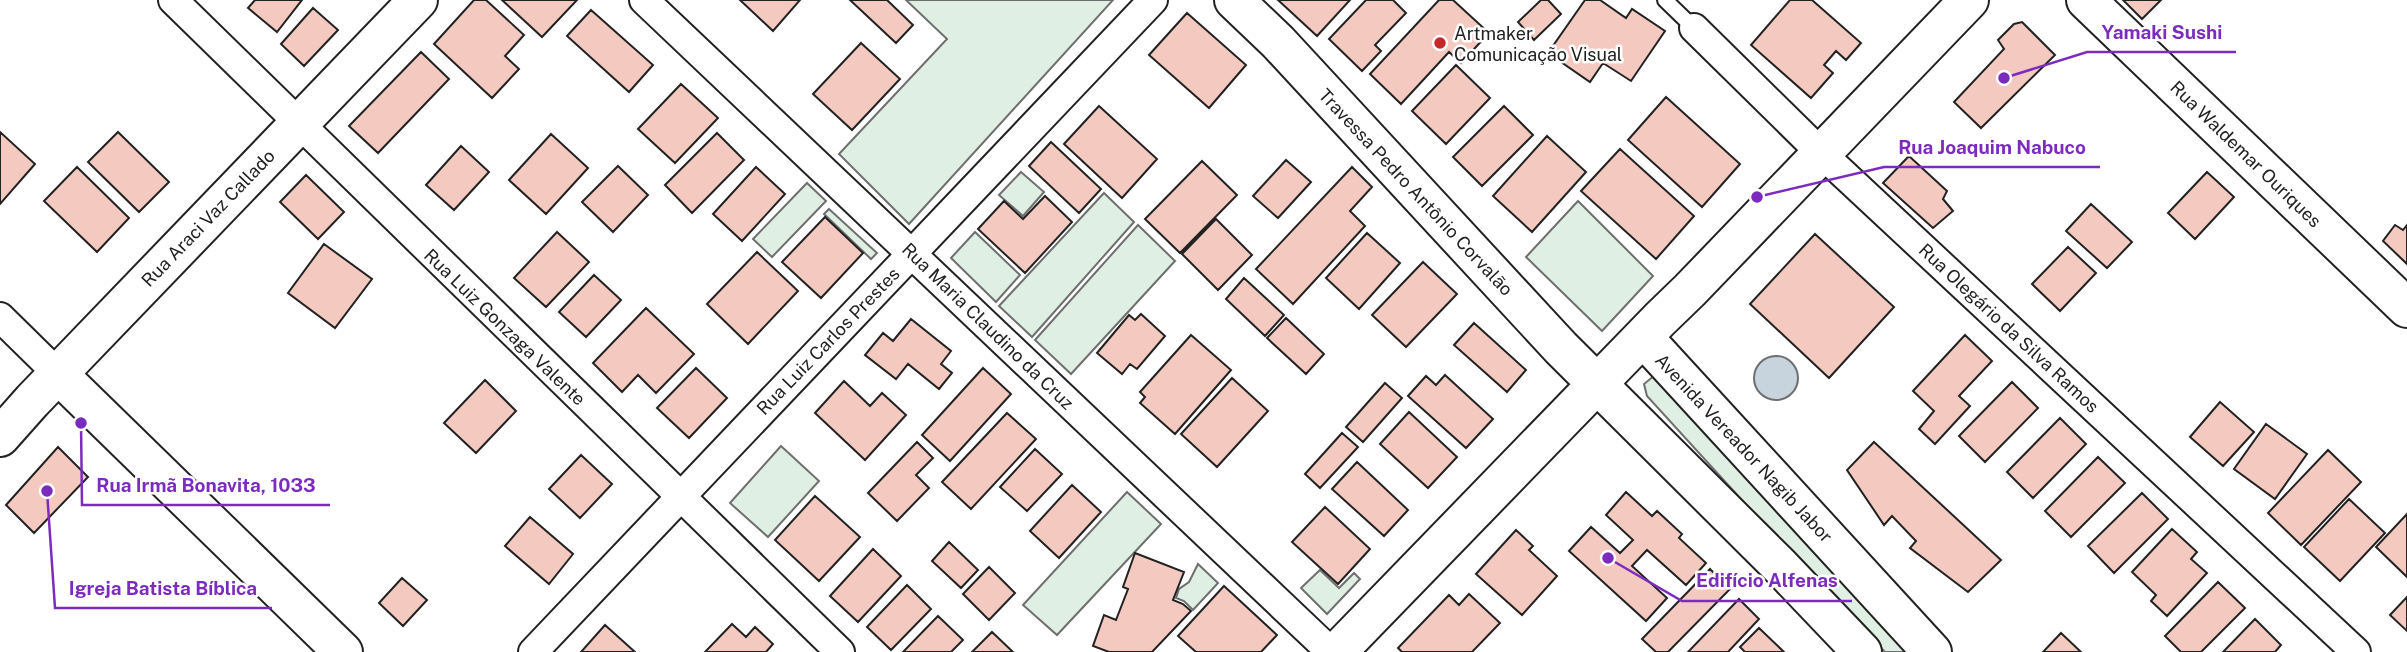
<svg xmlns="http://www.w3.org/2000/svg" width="2407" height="652" viewBox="0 0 2407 652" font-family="'Public Sans',sans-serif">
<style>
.green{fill:#e0efe3;stroke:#6f6f6f;stroke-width:2}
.water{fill:#c7d3dd;stroke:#6f6f6f;stroke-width:2}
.building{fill:#f3c9c0;stroke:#222;stroke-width:2}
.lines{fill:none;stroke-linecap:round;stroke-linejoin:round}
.lane-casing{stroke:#222;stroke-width:18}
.street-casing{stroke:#222;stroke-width:32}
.secondary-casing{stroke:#222;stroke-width:42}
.lane{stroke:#fff;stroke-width:14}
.street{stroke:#fff;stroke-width:28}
.secondary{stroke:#fff;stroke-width:38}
.poi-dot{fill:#c62828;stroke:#fff;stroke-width:2.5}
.labels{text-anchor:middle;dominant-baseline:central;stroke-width:5;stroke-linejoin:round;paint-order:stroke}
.poi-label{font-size:18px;fill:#222;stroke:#fff;text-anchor:start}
.street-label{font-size:18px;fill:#222;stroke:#fff}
.leader{fill:none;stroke:#7b2cbf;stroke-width:2.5}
.callout-dot{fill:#7b2cbf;stroke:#fff;stroke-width:2.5}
.callout-label{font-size:19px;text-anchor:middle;font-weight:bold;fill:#7b2cbf;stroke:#fff;stroke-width:5;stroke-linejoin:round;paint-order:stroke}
</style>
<rect width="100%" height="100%" fill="#fff"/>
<!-- green -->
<path class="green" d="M906,0H1113L909,224L839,154L947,39Z
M1021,172L1044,192L1023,216L999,195Z
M807,183L826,201L772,257L753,239Z
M1104,193L1134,222L1032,337L999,306Z
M1578,201L1653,276L1602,331L1526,257Z
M829,209L877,253L871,259L824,214Z
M1138,225L1175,261L1071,374L1035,340Z
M975,232L1020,275L996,302L951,258Z
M1655,375L1913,652H1885L1793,556L1647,396L1644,384Z
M781,446L819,481L768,537L730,503Z
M1127,492L1161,524L1057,635L1023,605Z
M1198,564L1218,583L1193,610L1184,601L1176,598L1179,589L1189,582Z
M1320,570L1339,588L1354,573L1360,579L1327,614L1301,588Z"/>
<!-- water -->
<path class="water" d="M1754 378a22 22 0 1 1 44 0a22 22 0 1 1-44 0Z"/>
<!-- building -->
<path class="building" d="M255,0H302L277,32L248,8Z
M474,0H486L524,35L505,56L519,69L492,98L434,44Z
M502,0H577L542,37Z
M740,0H800L773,31Z
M850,0H887L913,25L896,43Z
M1278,0H1350L1317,36Z
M1366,0H1393L1406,13L1375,45L1381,51L1362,71L1329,39Z
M1439,0H1453L1489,33L1461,63L1449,52L1401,104L1370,74Z
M1541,0H1548L1561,14L1534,40L1518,22Z
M1585,0H1600L1626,18L1632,9L1665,31L1631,81L1603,63L1590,82L1548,53Z
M1790,0H1812L1861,43L1846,60L1836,51L1824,65L1833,73L1811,98L1751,45Z
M2123,0H2161L2142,19Z
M313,8L338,30L304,66L281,44Z
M591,10L653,65L629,92L567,36Z
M1187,13L1246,65L1209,108L1149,55Z
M2022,22L2055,55L1981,128L1954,102L2004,49L1998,40L2014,24Z
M861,43L900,79L852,130L813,94Z
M421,52L449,79L378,153L349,126Z
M1456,65L1490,98L1446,144L1412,111Z
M681,84L718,118L675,163L638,129Z
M1666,97L1740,164L1702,207L1628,140Z
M1099,106L1157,159L1122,198L1064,144Z
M1504,106L1533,135L1482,186L1453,157Z
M0,132L35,164L0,204Z
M118,132L169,182L139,212L88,162Z
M717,133L744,160L692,213L665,185Z
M551,134L588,168L546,214L509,180Z
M1547,136L1586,172L1532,232L1493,196Z
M1051,142L1101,189L1079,213L1029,166Z
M461,146L489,172L454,210L426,185Z
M1620,149L1694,216L1656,259L1581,191Z
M1909,156L1947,191L1943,199L1953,211L1933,228L1883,183Z
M1286,160L1311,182L1278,218L1253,196Z
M1202,161L1237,195L1180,253L1145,219Z
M618,166L648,195L613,232L582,202Z
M77,167L129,218L97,252L44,201Z
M756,167L785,194L742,241L713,214Z
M1352,167L1372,187L1350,211L1365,226L1293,304L1256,269Z
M2207,172L2234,197L2195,239L2168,213Z
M306,175L344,212L318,239L280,202Z
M1045,196L1072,222L1025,273L978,229L1004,201L1023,219Z
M2091,204L2132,242L2107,268L2066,231Z
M825,217L863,253L821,298L782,262Z
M1216,219L1252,255L1218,290L1182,254Z
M2395,225L2403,230L2407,225V264L2383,241Z
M557,232L589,262L546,307L514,278Z
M1367,233L1400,263L1359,309L1326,278Z
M1815,234L1894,307L1829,378L1750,304Z
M324,244L372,279L335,328L288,293Z
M2068,247L2096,273L2060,311L2032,284Z
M757,252L798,291L748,344L707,304Z
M1423,262L1457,294L1406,347L1372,315Z
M594,275L621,300L586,337L559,312Z
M1244,278L1284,315L1265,336L1226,299Z
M646,308L694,354L656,393L638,375L622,392L593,363Z
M1141,314L1165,336L1137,369L1130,364L1122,374L1097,353L1129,315L1135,320Z
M1286,318L1324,354L1306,374L1267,338Z
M911,319L951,351L941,364L952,373L939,389L908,364L896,379L865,355L883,333L893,341Z
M1474,323L1526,370L1507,392L1454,345Z
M1191,335L1231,370L1175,434L1140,403L1145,397L1140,392Z
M1965,335L1992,361L1959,396L1970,406L1935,444L1919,429L1934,411L1913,391Z
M696,368L727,398L689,438L657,408Z
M983,368L1011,394L950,461L922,435Z
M1445,375L1493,419L1466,448L1408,396L1426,376L1436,385Z
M1232,378L1268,411L1217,467L1181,434Z
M485,380L516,411L476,453L444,423Z
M844,381L870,406L882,393L906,415L865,460L815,413Z
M2012,382L2038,408L1985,462L1959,436Z
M1385,383L1402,398L1363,442L1346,427Z
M2220,402L2254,432L2223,466L2190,437Z
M1409,412L1457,457L1428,488L1380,444Z
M1007,413L1036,439L971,509L942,482Z
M2060,418L2086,444L2033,498L2007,472Z
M2266,424L2307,454L2275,499L2234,469Z
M1342,433L1358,447L1320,488L1305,474Z
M917,442L933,458L916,475L929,488L897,521L868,493Z
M1874,442L2001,560L1968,592L1910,548L1916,541L1892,516L1884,525L1847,470Z
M58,447L88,477L34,533L6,505Z
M1035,449L1062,474L1027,511L1000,487Z
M2328,450L2361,482L2301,545L2268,513Z
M581,455L612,484L580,518L549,489Z
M2098,457L2125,483L2071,537L2045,511Z
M1357,462L1408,510L1384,536L1332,489Z
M1072,485L1101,512L1059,558L1030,531Z
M1626,492L1652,516L1657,511L1682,534L1679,538L1706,563L1686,585L1647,550L1632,566L1667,598L1646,621L1569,551L1591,527L1620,553L1633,540L1606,515Z
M2142,493L2168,519L2114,573L2088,546Z
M815,496L860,537L819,581L775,540Z
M2349,499L2385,533L2340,581L2304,547Z
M1325,507L1370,549L1338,584L1292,542Z
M2407,514V577L2376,547Z
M530,517L573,554L549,584L505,546Z
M2172,529L2197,552L2191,559L2207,573L2167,616L2151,601L2156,595L2132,572Z
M1516,530L1533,546L1529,550L1557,576L1522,615L1476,574Z
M949,542L978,570L961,588L932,561Z
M873,549L901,576L858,622L830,596Z
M1135,553L1184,572L1173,600L1183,604L1191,611L1152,652H1109L1093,646L1104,615L1116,620L1128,589L1123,587Z
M989,567L1015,593L989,620L963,594Z
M1710,569L1730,589L1668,652H1656L1642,639Z
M402,578L427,600L403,626L379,603Z
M2218,582L2245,608L2201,652H2181L2165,636Z
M907,585L931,609L891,650L867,627Z
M1224,586L1277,635L1261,652H1196L1178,636Z
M1469,594L1500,623L1472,652H1402L1398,648L1449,595L1459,605Z
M2407,597V631L2390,615Z
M1739,599L1759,619L1728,652H1688Z
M938,616L963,640L951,652H903Z
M2255,619L2281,645L2275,652H2223Z
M732,624L746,637L755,627L773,644L766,652H705Z
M605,625L635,652H581Z
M1759,628L1784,652H1745L1740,647Z
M992,632L1013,652H972Z
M2061,633L2081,652H2043Z"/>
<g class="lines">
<!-- lane casing -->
<g class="lane-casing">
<path id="lane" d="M1665,0L1694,28"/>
</g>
<!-- street casing -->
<g class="street-casing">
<path id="street" d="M173,0L840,652
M644,0L1331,652
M1694,28L1821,153L2356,652
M0,317L58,374
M533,652L1153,0"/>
</g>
<!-- secondary casing -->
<g class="secondary-casing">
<path id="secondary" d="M1234,0L1278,42L1561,348L1781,567L1862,652
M2086,0L2407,308
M1643,337L1932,652
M58,374L343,652
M0,437L32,401L418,0
M1337,652L1660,319L1690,290L1969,0"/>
</g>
<!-- lane -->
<use href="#lane" class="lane"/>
<!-- street -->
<use href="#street" class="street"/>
<!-- secondary -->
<use href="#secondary" class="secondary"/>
</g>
<!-- markers -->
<circle class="poi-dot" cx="1440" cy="43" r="7"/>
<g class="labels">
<!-- poi labels -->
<g class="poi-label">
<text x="1454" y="33">Artmaker<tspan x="1454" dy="21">Comunicação Visual</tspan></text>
</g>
<!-- street labels -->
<g class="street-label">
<text transform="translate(2246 154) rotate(44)">Rua Waldemar Ouriques</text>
<text transform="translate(1416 192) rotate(47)">Travessa Pedro Antônio Corvalão</text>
<text transform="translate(208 218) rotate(-46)">Rua Araci Vaz Callado</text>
<text transform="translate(988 326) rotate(44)">Rua Maria Claudino da Cruz</text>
<text transform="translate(505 327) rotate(44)">Rua Luiz Gonzaga Valente</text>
<text transform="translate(2009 328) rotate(43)">Rua Olegário da Silva Ramos</text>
<text transform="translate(828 341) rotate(-46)">Rua Luiz Carlos Prestes</text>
<text transform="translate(1744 448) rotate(47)">Avenida Vereador Nagib Jabor</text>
</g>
</g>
<!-- callouts -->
<path class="leader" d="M2004 78L2087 52H2236M1757 197L1884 167H2100M81 423L82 505H330M1608 558L1682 601H1852M47 491L55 608H272"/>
<g class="callout-dot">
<circle cx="2004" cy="78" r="7"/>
<circle cx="1757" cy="197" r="7"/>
<circle cx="81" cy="423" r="7"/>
<circle cx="1608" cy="558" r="7"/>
<circle cx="47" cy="491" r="7"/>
</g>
<g class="callout-label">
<text x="2162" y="39">Yamaki Sushi</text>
<text x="1992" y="154">Rua Joaquim Nabuco</text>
<text x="206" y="492">Rua Irmã Bonavita, 1033</text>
<text x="1767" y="587">Edifício Alfenas</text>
<text x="163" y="595">Igreja Batista Bíblica</text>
</g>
</svg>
